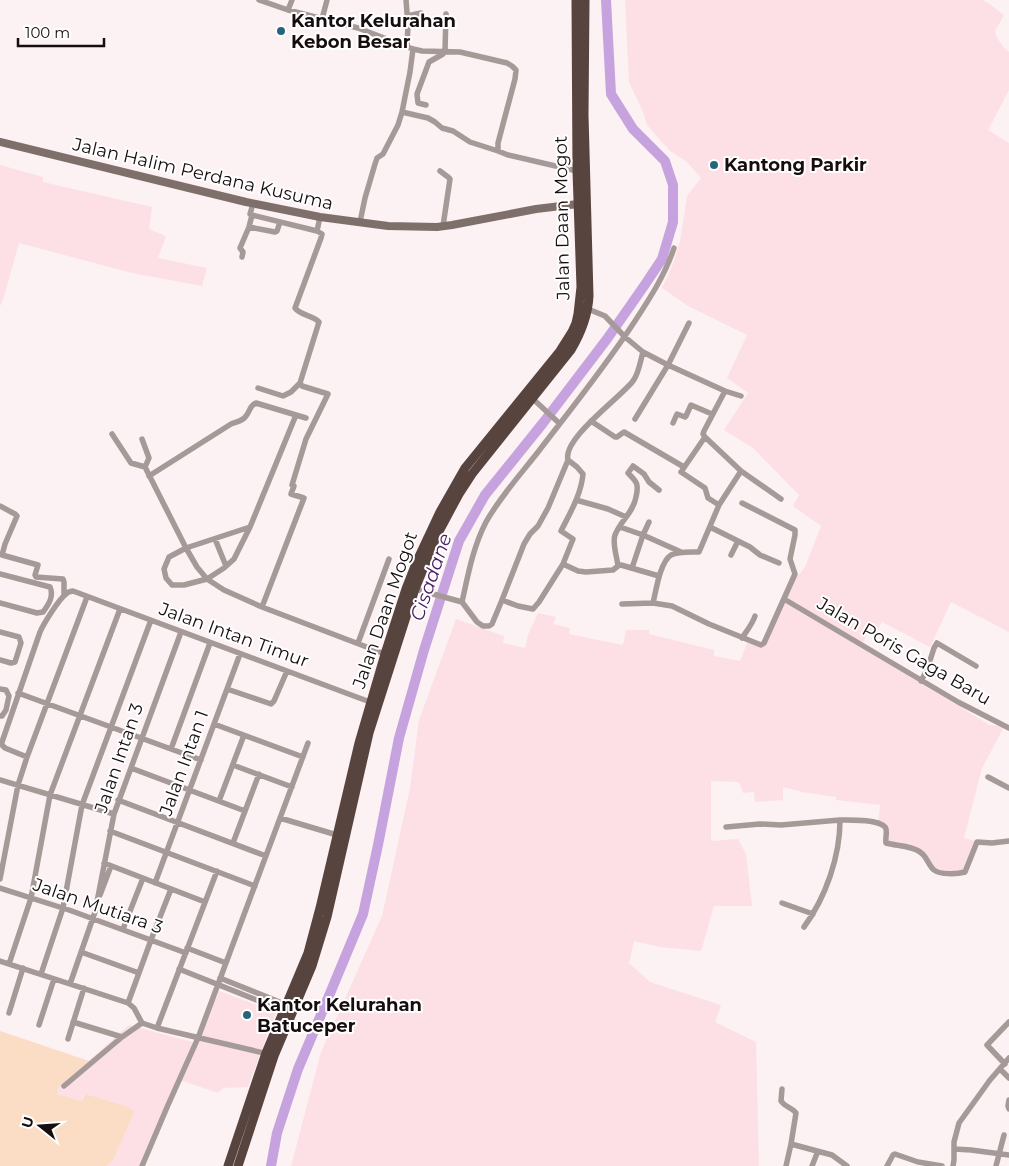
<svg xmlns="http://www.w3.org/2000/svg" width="1009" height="1166" viewBox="0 0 1009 1166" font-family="Montserrat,sans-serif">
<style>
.built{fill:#fde0e5}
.green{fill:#faddc4}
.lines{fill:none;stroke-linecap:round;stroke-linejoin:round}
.river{stroke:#c6a3df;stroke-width:10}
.minor{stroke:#a59a97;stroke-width:5.5}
.secondary{stroke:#7f6f6b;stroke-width:8}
.trunk{stroke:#58443f;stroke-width:9}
.poi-dot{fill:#28657c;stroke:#fff;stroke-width:2}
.labels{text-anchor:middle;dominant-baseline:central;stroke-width:4;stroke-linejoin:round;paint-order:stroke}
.poi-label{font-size:18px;font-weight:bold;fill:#160d0f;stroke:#fff;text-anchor:start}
.street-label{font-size:18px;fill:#160d0f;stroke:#fff}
.water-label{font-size:19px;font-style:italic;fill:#4c2066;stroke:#fff}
</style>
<rect width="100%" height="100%" fill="#fcf1f3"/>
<!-- built -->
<path class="built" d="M625,0H983L991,5L1004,15L995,31L997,38L1005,49L1009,52V90L988,130L1009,143V632L951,602L930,647L882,622L877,631L875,634L867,635L860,647L990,725L1004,727L982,768L964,838L975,841L967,866V874L952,877L935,874L919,852L887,846L888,830L878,824L880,805L836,800V797L802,792L783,787V800L755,802L754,792L743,793L739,782L711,781V841L738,839L746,854L752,906H714L701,951L660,947L634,941L629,963L650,982L721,1005L715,1022L756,1042L759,1166H291L321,1052L382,916L410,788L419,720L456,619L504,636L503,643L525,648L528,635L538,613L556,617L553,624L570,628L569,634L623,645L626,630H649V634L714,650V656L740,661L748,641L761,647L792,583L805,567L821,526L793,506L799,495L753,448L724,430L748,393L727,378L747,335L688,306L662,288L673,264L680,241L687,196L701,178L687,162L670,151L647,125L643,112L629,82Z
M0,165L43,177V182L152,207L149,229L166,236L158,258L207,268L202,286L132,273L19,243L3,300L0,306Z
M219,991L276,1012L248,1087L223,1088L218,1093L177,1079L139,1166H107L113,1160L84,1094L82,1101L56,1094L58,1088L129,1025L196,1043Z"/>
<!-- green -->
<path class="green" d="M0,1031L89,1061L58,1088L57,1094L82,1101L85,1094L128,1107L134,1112L113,1160L107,1166H0Z"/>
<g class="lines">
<!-- river -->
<path class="river" d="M271,1166L277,1133L298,1069L331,991L363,914L378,845L399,738L424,650L459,541L485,495L543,423L607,339L644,286L662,259L673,222V185L665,161L633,129L611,94L606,0"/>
<!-- minor -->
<path class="minor" d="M259,0L288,10L358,28L413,49L422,51L460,52L507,63L512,66L516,70L515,79L498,143V151
M406,0L408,25L407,47
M288,10L292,0
M407,16L421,13L422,14L423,21L421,23L408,25
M322,19L327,0
M426,105L418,103L417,94L429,62L443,54L445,51L446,14
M402,112L428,118L435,122L442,128L453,131L470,142L498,151L508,155L577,171
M440,171L448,177L450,179L443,226
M252,215L317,231
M360,222L365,198L375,164L377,158L383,154L398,125L402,112L410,72L413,49
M249,227L275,232L277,231L280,222
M242,257L243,252L240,248L249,227L252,215L250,214L253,204
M588,309L605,316L625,337L643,352L668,365L725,391L741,396
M258,388L283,396L291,392L300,383L319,322C313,315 301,316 295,308L321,238L322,234L317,231L320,217
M532,398L559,423
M635,419L668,365L689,323
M591,421L615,437H617L624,432L684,467
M673,423L677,414L685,417L686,416L691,405L712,414
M112,434L131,463L145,467
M705,437L741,471L781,499
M142,439L149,458L145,467L186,548L197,567L207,579L224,590L262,607L385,654
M149,476L231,424C236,422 243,421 246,416C251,410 249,406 256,403L306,418
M576,500L608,509L626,517
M719,505L708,498L705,488L681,472L705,437L703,434L704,431L725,391
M0,506L15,514L17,516L5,544L2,555L38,565L35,575L36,577L63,579L64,582V595
M250,527L234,559L224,568L207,579L184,585H172L166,578L164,569L169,557L186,548Z
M250,527L296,415
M620,527L643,535L681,552
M710,527L738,541L731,555
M215,539L226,566
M738,541L750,547L760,555L779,563
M563,564L573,539L561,531C570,513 581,495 583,474L577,467L568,460
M618,566C617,557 612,543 615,535C621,520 633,513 636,497C639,484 637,482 628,473L633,466L644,474L649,482L659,490
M632,568L643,535L649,522
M0,574L50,587C54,596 49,604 43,612L37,613L0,603
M415,589L462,602L477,622L483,626H489L492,624L502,600L518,606L533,609L539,602L563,564L578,571L586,572L613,570L618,566L621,565L659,576
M784,599L958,702L1009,728
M502,600L524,544L530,534L538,526L548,508L568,460C562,439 620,398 633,381C639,373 640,362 643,352
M462,602C468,575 473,547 486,522C500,497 520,475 538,452C571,409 605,367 635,321C650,298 665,275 674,248
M653,603C656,591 660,562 671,555C679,551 690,552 699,552L719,505L741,471
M622,604L653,603L672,606L709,624L761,645L764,643L795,574L790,559L795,535V530L742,503
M262,607L304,498L291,494L294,486L292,485L306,439L328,394L302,386L300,383
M0,632L19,637L21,643L15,662L11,663L0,660
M742,638C747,630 752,625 755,616
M358,643L389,559
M921,681L927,670L934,648L937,643L976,666
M0,689L6,690L9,696L6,710L2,716H0
M227,689L271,704L274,701L287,671
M18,693L201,760
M214,724L303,757
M171,749L210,643
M27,757L5,748L2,745V742L40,632C44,623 59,599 66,594C69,591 69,592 73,591L370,702
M233,765L292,787
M131,768L245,811
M988,777L1009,788
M0,780L114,814
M118,800L266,856
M219,801L244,735
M280,818L337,835
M726,827L760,824L781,825L840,820
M110,831L255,886
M233,843L259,774
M104,863L205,902
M0,879L18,785L27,757L87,597
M155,883L240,654
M0,888L69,910L186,953
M100,895L111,866
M782,903L813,914
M804,927C826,897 840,856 840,820C850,820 878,819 885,827C888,830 885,838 886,843C896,846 911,845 920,852C927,856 928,865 934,870C940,875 958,874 965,872L977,842L992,843L1009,841
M123,929L143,878
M187,948L226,963
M81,952L139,973
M0,961L128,1003L134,1008L142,1023
M9,964L31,898L50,795L120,609
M179,969L284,1011
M41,974L63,908L82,805L151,620
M220,978L287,1005
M70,984L95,912L114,814L181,632
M128,1003L151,940L171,889
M9,1013L23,968
M73,1022L122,1037
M39,1025L54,979
M157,1028L217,871
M68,1039L84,988
M1005,1064L987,1045L1009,1022
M1000,1069L1009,1078
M64,1086L122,1037L142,1023L157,1028L268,1054
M782,1089L781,1101C785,1107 793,1108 796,1113L791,1144L832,1155L847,1166
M1009,1100L1008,1106L1009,1109
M954,1149L971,1150L1009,1155
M142,1166L168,1105L198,1038L308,743
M786,1166L791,1144
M812,1166L818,1151
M887,1166L893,1155L895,1154L918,1162L942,1166
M953,1166L954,1160V1142L959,1123L990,1080L1009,1058
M996,1166L1004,1135"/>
<!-- secondary -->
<path class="secondary" d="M0,142L246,202L320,217L388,226L437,227L452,225L536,209L578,204"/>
<!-- trunk -->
<path class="trunk" d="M228,1166L266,1053L308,953L320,908L359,743L385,654L406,589L417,561L440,512L465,468L560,351L572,332L576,323L578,314L581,287L577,171L576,0
M238,1166L274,1056L312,966L327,917L369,733L415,589L437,535L459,494L472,474L571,350C581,333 588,316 589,296L584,115L585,0"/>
</g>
<!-- markers -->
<g class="poi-dot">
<circle cx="281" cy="31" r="5"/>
<circle cx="714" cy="165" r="5"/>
<circle cx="247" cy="1015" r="5"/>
</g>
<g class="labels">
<!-- poi labels -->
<g class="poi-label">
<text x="291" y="21">Kantor Kelurahan<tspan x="291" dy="21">Kebon Besar</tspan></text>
<text x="724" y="165">Kantong Parkir</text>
<text x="257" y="1005">Kantor Kelurahan<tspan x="257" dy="21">Batuceper</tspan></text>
</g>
<!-- street labels -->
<g class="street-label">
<text transform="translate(203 174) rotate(13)">Jalan Halim Perdana Kusuma</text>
<text transform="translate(562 218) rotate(-91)">Jalan Daan Mogot</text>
<text transform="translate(385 610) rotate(-71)">Jalan Daan Mogot</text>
<text transform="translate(234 635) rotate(20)">Jalan Intan Timur</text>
<text transform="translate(904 651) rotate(30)">Jalan Poris Gaga Baru</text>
<text transform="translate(119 758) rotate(-71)">Jalan Intan 3</text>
<text transform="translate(184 763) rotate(-70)">Jalan Intan 1</text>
<text transform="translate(98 906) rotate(19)">Jalan Mutiara 3</text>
</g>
<!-- water labels -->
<g class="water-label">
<text transform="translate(431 577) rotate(-71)">Cisadane</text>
</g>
</g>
<!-- north arrow -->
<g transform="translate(40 1126) rotate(287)" stroke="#ffffff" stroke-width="4" paint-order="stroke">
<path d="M0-4L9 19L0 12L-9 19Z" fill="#160d0f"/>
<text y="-8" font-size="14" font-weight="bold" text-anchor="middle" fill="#160d0f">U</text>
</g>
<!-- scale -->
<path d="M18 38v8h86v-8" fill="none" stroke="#160d0f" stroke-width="2.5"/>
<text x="25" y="38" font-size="15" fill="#160d0f" stroke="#ffffff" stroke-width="4" paint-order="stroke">100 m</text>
</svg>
